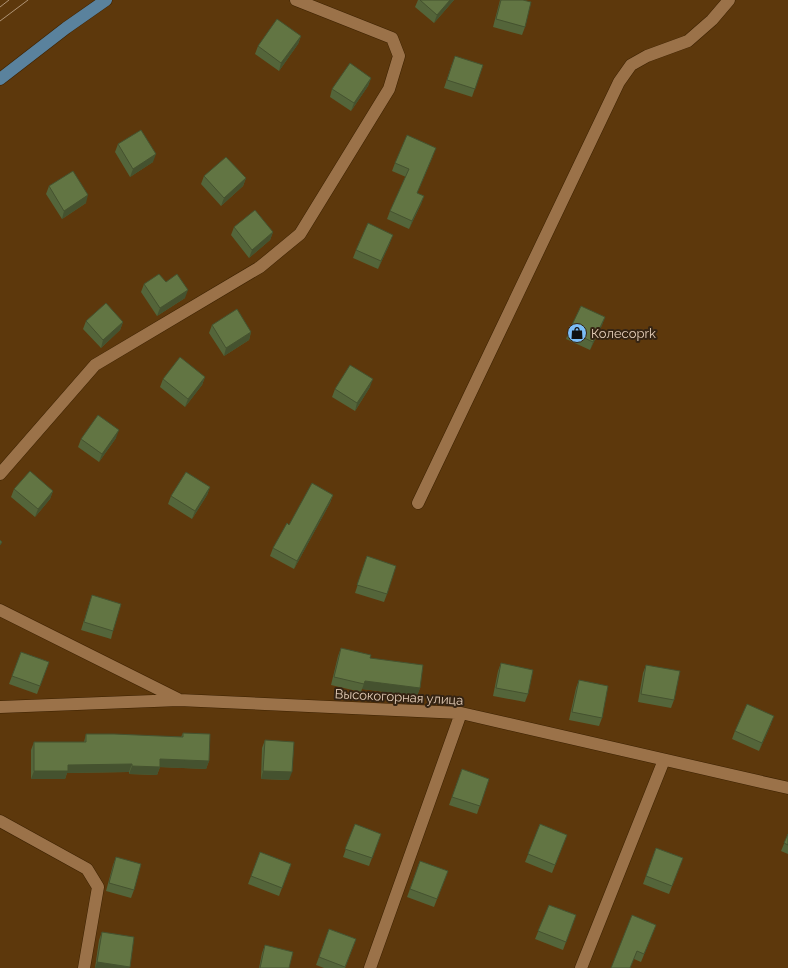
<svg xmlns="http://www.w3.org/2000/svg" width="788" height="968" viewBox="0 0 788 968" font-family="Raleway,sans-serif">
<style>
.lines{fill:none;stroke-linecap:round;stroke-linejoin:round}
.minor-casing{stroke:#3c2101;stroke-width:13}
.major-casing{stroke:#3c2101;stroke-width:13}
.minor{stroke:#9b7249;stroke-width:12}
.major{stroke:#5a829d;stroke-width:12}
.tram{stroke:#af9375;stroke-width:1}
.wall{fill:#54653a}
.shaded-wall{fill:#45522f}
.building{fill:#627543;stroke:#45522f}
.labels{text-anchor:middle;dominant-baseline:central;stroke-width:4;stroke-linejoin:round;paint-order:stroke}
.poi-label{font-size:13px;fill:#e4cdb8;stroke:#352413;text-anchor:start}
.street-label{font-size:13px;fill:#e4cdb8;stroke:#352413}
</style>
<rect width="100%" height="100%" fill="#5d380c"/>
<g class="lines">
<!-- minor casing -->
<g class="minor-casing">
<path id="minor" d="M0,474L95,365L260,267L300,234L389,89L399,56L392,38L296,0
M418,503L619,82L631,65L647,56L688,41L712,20L729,0
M0,610L178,699
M0,707L179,700L461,713L788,788
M0,821L87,869L98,887L84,968
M370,968L461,713
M581,968L664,760"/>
</g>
<!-- major casing -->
<g class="major-casing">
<path id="major" d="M0,79L66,28L106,0"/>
</g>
<!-- minor -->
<use href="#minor" class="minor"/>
<!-- major -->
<use href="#major" class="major"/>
<!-- tram -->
<path class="tram" d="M0,7L9,0
M0,21L28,0"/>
</g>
<!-- wall -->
<path class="wall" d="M418,0H454L434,23L415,7Z
M500,0H523L525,27L522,35L493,27Z
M301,36L298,44L279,71L255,54L258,46Z
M452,64L483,65L472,97L444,88Z
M371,78L368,86L351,111L330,97L332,89Z
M118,144L153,162L130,177L115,152Z
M433,156L417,193L424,196L421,204L409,229L387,219L390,211L406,177L392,171L395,163Z
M204,176L246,178L243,186L221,206L201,184Z
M49,186L86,203L62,219L46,194Z
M234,227L273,232L270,240L249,258L231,235Z
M390,243L378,269L353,258L356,250Z
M166,282L185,298L157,316L141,292L144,284Z
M605,317L602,325L590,350L566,339L569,331Z
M86,321L123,322L120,330L101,348L83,329Z
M212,325L251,332L249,340L224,356L209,333Z
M205,377L202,385L185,407L160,387L163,379Z
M370,387L355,411L332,397L335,389Z
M116,438L99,462L78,447L81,439Z
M210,487L207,495L192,519L168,504L171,496Z
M14,489L53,491L50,499L35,517L11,497Z
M333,495L330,503L294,569L270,556L273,548L289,525Z
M367,556L387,594L384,602L355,593Z
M92,595L113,631L111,639L81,630Z
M341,648L370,658L420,688L417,696L362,689L361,692L331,685L338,656Z
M21,652L49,662L37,694L9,684Z
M501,663L528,694L525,702L493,696L498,671Z
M646,665L674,700L671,708L638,702L643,673Z
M579,680L602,718L599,726L569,720L576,688Z
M771,724L759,751L732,739L735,731Z
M183,733L209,761L206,769L160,767L157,775L129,774V772L67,773L65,779H31V750L34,742H84L86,734L181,737Z
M265,740L289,780L261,779L262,748Z
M462,769L489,779L477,814L449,805Z
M355,824L381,834L369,866L343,857Z
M540,824L567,835L552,873L525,862Z
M788,834V854L781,851Z
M656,848L683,858L669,894L643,884Z
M260,852L291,864L279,896L248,884Z
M116,857L134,890L131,898L106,891L113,865Z
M420,861L448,871L434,907L407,897Z
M549,905L576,915L563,950L535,939Z
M656,925L641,962L634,959L611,968Z
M329,929L356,939L345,968H324L316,965Z
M102,932L129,968H95L99,940Z
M265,945L289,968H259L262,953Z"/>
<!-- shaded-wall -->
<path class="shaded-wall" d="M450,0H454L434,23L437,15Z
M301,36L298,44L279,71L281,63Z
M371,78L368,86L351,111L354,103Z
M156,154L153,162L130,177L133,169Z
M246,178L243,186L221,206L224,198Z
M88,195L86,203L62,219L64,211Z
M424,196L421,204L409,229L412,221Z
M273,232L270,240L249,258L252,250Z
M393,235L390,243L378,269L381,261Z
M188,290L185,298L157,316L160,308Z
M605,317L602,325L590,350L593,342Z
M123,322L120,330L101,348L103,340Z
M251,332L249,340L224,356L226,348Z
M205,377L202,385L185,407L188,399Z
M373,379L370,387L355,411L357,403Z
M119,430L116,438L99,462L102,454Z
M210,487L207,495L192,519L195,511Z
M53,491L50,499L35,517L38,509Z
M333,495L330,503L294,569L297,561Z
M365,681L420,688L417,696L362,689Z
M774,716L771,724L759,751L762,743Z
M160,759L209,761L206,769L157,767Z
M132,764L129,772L67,773L65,779H31L34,771L68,765Z
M132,766L160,767L157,775L129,774Z
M263,771L292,772L289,780L261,779Z
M97,962L130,967L129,968H95Z"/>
<!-- building -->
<path class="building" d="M420,0H450L437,15Z
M501,0H523L531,2L525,27L496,19Z
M277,19L301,36L281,63L258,46Z
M455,56L483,65L475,89L447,80Z
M350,63L371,78L354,103L332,89Z
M141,130L156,154L133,169L118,144Z
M407,135L436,148L417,193L424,196L412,221L390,211L409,169L395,163Z
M226,157L246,178L224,198L204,176Z
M73,171L88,195L64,211L49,186Z
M255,210L273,232L252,250L234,227Z
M368,223L393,235L381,261L356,250Z
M159,274L166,282L177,274L188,290L160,308L144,284Z
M106,303L123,322L103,340L86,321Z
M581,306L605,317L593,342L569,331Z
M237,309L251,332L226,348L212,325Z
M180,357L205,377L188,399L163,379Z
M350,365L373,379L357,403L335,389Z
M98,415L119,430L102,454L81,439Z
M30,471L53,491L38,509L14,489Z
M186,472L210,487L195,511L171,496Z
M312,483L333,495L297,561L273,548L287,523L289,525Z
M0,540L2,542L0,545Z
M367,556L396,566L387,594L357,585Z
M92,595L121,604L113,631L84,622Z
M341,648L371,655L370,658L423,665L420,688L365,681L364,684L334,677Z
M21,652L49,662L40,686L12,676Z
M501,663L533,670L528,694L496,688Z
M646,665L680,671L674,700L641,694Z
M579,680L608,686L602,718L572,712Z
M747,704L774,716L762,743L735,731Z
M183,733L210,734L209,761L160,759V767L132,766V764L68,765V771H34V742H86V734H114L183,737Z
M265,740L294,742L292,772L263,771Z
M462,769L489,779L480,806L452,797Z
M355,824L381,834L372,858L345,849Z
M540,824L567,835L555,865L528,854Z
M788,834V845L784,843Z
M656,848L683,858L672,886L646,876Z
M260,852L291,864L282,888L251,876Z
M116,857L141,864L134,890L109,883Z
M420,861L448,871L437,899L410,889Z
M549,905L576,915L566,942L538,931Z
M632,915L656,925L644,954L637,951L630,968H611Z
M329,929L356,939L345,967L319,957Z
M102,932L134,937L130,967L97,962Z
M265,945L293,952L289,968H260Z"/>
<!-- icons -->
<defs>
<g id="shop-disc" transform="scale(1)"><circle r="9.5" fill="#7bbef8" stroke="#352413"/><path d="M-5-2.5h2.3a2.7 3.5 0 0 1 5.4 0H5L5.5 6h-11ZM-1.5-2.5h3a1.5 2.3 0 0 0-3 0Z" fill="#111"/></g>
</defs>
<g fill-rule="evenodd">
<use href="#shop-disc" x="577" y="333"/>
</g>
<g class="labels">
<!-- poi labels -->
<g class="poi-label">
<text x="591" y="333">Колесоprk</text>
</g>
<!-- street labels -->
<g class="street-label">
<text transform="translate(399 697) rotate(3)">Высокогорная улица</text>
</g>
</g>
</svg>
